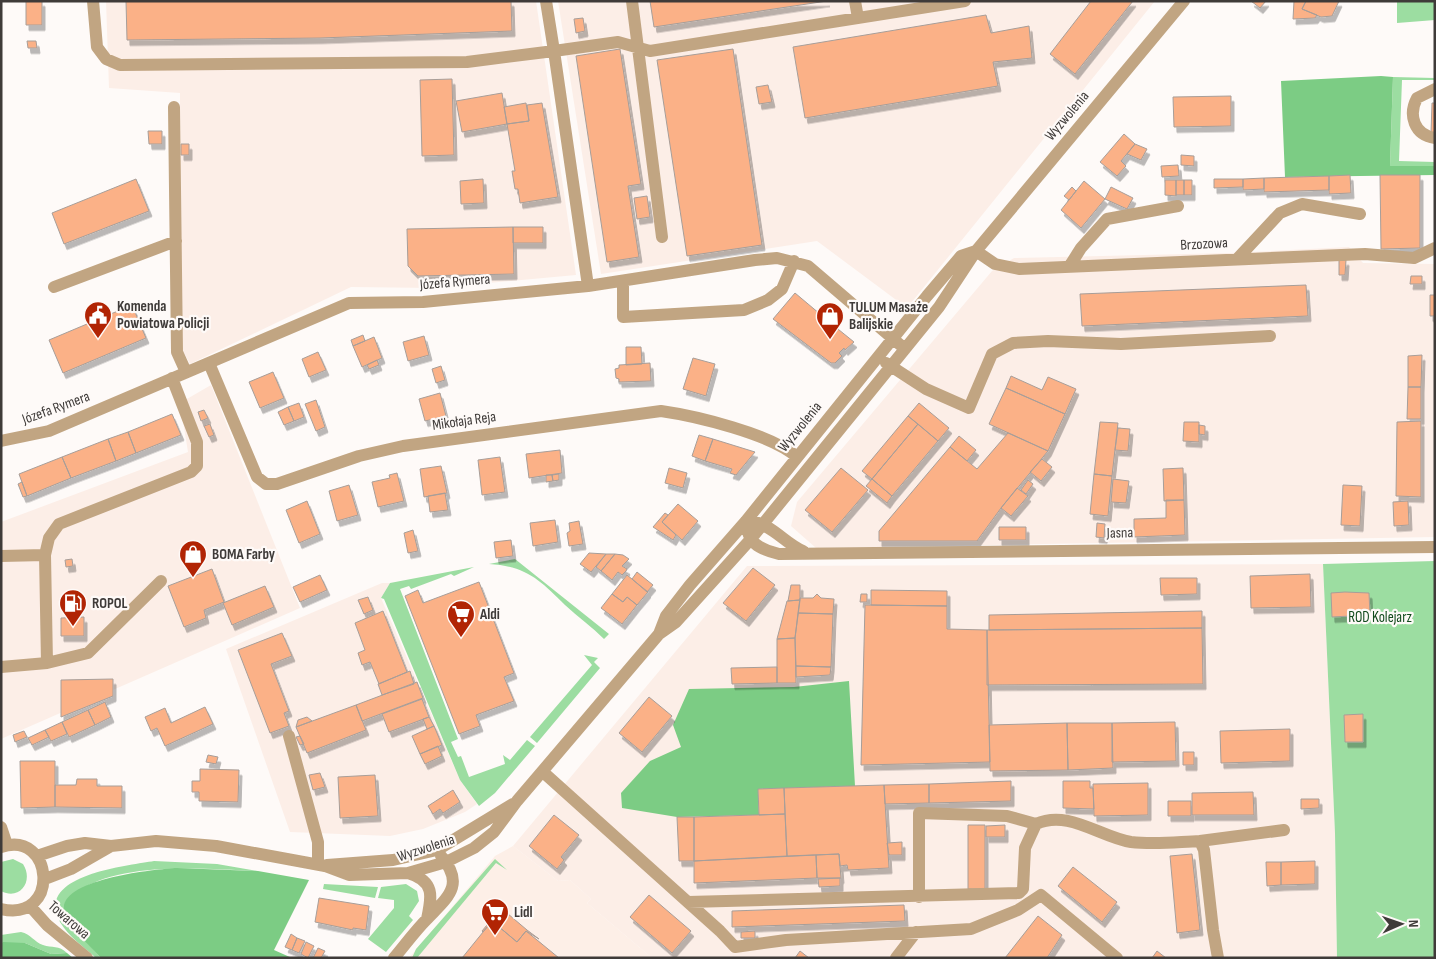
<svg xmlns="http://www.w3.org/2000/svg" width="1436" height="959" viewBox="0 0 1436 959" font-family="'Sofia Sans Condensed',sans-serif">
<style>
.built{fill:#fdefe7}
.industrial{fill:#fceee7}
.green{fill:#9cdda1}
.forest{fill:#7ccc84}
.building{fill:#fbb187;stroke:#a79e99;filter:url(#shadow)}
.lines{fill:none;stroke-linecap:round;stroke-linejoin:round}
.minor{stroke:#c1a582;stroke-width:12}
.labels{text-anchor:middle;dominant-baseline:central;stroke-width:4.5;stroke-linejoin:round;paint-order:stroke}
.street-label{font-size:15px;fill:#3f3b39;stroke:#fefaf8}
.poi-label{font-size:15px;font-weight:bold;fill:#3f3b39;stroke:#fefaf8;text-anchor:start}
.park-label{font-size:15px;fill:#114a1c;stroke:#fefaf8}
</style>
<defs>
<filter id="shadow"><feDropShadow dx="3" dy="5.5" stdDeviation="0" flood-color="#0004"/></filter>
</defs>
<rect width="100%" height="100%" fill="#fefaf8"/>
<!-- built -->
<path class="built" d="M513,846L558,881L570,880L591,899L587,903L652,958H409L495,856Z"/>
<!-- industrial -->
<path class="industrial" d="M106,1H536L576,275L433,288L351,287L190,364L181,347L180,93L109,88Z
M558,1H1155L907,308L817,241L601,274Z
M1349,247L1363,263L1435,264V537L816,548L791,526L797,502L992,271L1014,258L1230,253Z
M211,385L300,608L1,739V522L188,452L180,403Z
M1323,564L1335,833L1337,958H652L587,903L591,899L570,880L558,881L513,846L747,566Z
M382,583H390L381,598L460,780L477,804L465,812L423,829L390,836L290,832L226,649Z"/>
<!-- green -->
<path class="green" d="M1397,1H1435V20L1397,23Z
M1393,77L1435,78V80H1402L1399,161L1435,162V166H1390Z
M515,559L609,634L604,639C592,627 578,617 565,605C540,580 526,566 489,564Z
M1435,561V958H1337L1335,833L1323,564Z
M474,567L454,576L451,574L411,589L409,586L400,589L458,739L451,742L458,757L461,756L469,777L505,764L503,755L510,760L527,740L535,746L495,793L479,806L460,780L384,599L381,598L390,583Z
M584,655L598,658L594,662L600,668L537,743L530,737L592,665Z
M13,859L23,864C34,881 20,901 1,891V862Z
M495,859L507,870L496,863L417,958H412L416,949Z
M154,861L217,864L258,871C204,869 119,860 74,894V928L101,958H96C84,947 68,936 60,922C34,875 126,866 154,861Z
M324,884L378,887L375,898L323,889Z
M406,884L417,891L419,901L409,916L413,920L386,952L368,939L394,908V900L378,898L381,887Z
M21,932C31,934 34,942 43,945C52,948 59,945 67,953L51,954L25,943L1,944V935Z"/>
<!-- forest -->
<path class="forest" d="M1381,76L1393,77L1390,166H1435V175L1285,177L1281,81Z
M849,681L855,786L758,789L759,815L677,817L622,808L621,793L650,761L681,747L673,725L689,689L794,687Z
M177,868L258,871L309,880L274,950L292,958H101C90,945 67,927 64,909C61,879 155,869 177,868Z
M3,942L25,943L51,954L67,953L73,958H1V944Z"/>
<!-- building -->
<path class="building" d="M26,1H42V25H26Z
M126,1H511L512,31L320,38L127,40Z
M650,1H827L654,27Z
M1091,1H1133L1075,74L1050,54Z
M1251,1H1266L1260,8Z
M1294,1H1306L1302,9L1317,15L1315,18L1293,19Z
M1306,1H1339L1332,16L1321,17L1302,9Z
M986,15L991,33L1029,26L1032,58L993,62L998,86L805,118L793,47Z
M583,18L585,31L576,33L574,19Z
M27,41H36L37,48H28Z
M620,49L641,184L628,186L639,257L607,262L576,56Z
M733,49L762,245L687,256L657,60Z
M452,79L454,155L422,156L420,80Z
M768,85L772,102L759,104L756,87Z
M502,93L507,124L462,132L456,101Z
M1231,96V126L1174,127L1173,97Z
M526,103L529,121L507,124L504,107Z
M542,103L558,197L520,203L518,189H515L512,171H515L507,124L529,121L527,105Z
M1432,103H1435V133H1431Z
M148,131H162V144H149Z
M1124,134L1135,144L1121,161L1126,166L1117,176L1100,162Z
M181,144H189V155H181Z
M1135,144L1147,149L1141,160L1127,154Z
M1181,155L1194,156V166L1181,165Z
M1178,165L1179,176L1162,177L1161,166Z
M1350,175L1351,193L1329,194V176Z
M1380,175H1420V248L1381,249Z
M1329,176V190L1264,192V178Z
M1264,178V189L1243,190V179Z
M136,179L149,211L64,244L52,213Z
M483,179L484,203L461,204L460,181Z
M1214,179H1243V187L1214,188Z
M1165,180H1176V196L1165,195Z
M1176,180H1184V195H1176Z
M1184,180H1192V195H1184Z
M1084,181L1105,199L1081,228L1061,210Z
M1072,187L1076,191L1069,200L1064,196Z
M1111,187L1133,198L1127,209L1105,199Z
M647,196L650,217L637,219L634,198Z
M513,227H543V243H513Z
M513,227L514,274L418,276L408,266L407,229Z
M1339,260H1346L1345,275H1339Z
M1411,276H1422V284H1410Z
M1306,285L1308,316L1082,326L1080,294Z
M795,293L820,314L819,316L827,322L828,321L854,342L845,350L844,348L839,353L842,356L835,363H831L773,319Z
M1430,295H1435V316H1430Z
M132,305L146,338L63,373L49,340Z
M363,335L365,341L353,346L351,340Z
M424,336L429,355L408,361L403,342Z
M374,337L382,358L362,367L353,346Z
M626,347H641L642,364L626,365Z
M318,352L326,370L309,377L302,359Z
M1422,355L1421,387H1408V356Z
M693,358L715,364L706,396L683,389Z
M377,360L379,365L369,369L367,365Z
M650,363L651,381L619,382V379L616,378L615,369L619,368V365Z
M441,366L445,380L436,383L432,369Z
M273,372L284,398L260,408L249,382Z
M1011,376L1042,390L1048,377L1076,389L1065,414L1006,388Z
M1408,387H1421V419H1407Z
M1006,388L1065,414L1048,451L989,424Z
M440,393L446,416L425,421L419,399Z
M316,400L325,427L316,431L305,404Z
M299,403L304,417L294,421L288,407Z
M919,403L949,428L938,441L908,416Z
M288,407L294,421L284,425L278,412Z
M204,410L208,418L201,421L198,412Z
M172,414L181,435L136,453L128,432Z
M908,416L918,424L872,479L862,471Z
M1421,421V497L1396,496L1397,422Z
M1100,422L1118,423L1112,476L1094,474Z
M1184,422H1199V442L1183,441Z
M210,424L214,435L209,437L204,426Z
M918,424L938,441L892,496L872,479Z
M1199,425L1205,426V435L1199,434Z
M1118,428L1130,429L1128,451L1115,450Z
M128,432L136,453L116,461L108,439Z
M1008,433L1048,451L1001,508L977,541H879V531L950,447L977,469Z
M699,435L713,439L705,461L692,456Z
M959,436L976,450L967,461L950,447Z
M108,439L116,461L71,478L62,457Z
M713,439L755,452L736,475L730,473L732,469L705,461Z
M560,450L562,473L529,478L526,454Z
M62,457L71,478L27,496L19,474Z
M500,457L505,492L482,495L478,460Z
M1042,459L1052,467L1041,481L1030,472Z
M441,466L447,493L424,497L420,469Z
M669,468L687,473L683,488L665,483Z
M841,468L868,490L832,532L805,510Z
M1183,468L1184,500L1164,501L1163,469Z
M397,473L404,501L378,507L372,482L390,478L389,475Z
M559,474V480L553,481L552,475Z
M1094,474L1112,476L1108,516L1090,514Z
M546,475H552L553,481L546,482Z
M872,479L892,496L887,503L866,486Z
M1113,479L1129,481L1126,503L1111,502Z
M1028,480L1033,484L1026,494L1021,490Z
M22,482L27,496L23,497L18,484Z
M349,485L358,515L337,521L329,491Z
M1343,485L1362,486L1360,526L1341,525Z
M1017,488L1028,496L1011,516L1001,508Z
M445,493L448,510L430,512L428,496Z
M1166,500H1184L1185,535L1134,537V519L1166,518Z
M307,501L320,534L299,543L286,510Z
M1408,501L1409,525L1394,526L1393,502Z
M678,504L698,521L682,540L662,522Z
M665,513L668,515L662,522L676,535L673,540L653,527Z
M555,520L558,542L533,546L530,523Z
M579,521L583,544L569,546L567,533L570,531L569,523Z
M1097,523L1105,524L1104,538L1096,537Z
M999,527H1026V540H999Z
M413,530L418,551L408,553L404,533Z
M511,540L513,556L496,558L494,542Z
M589,553L606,554L591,572L580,564Z
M606,554H615L601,571L596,567Z
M615,554L623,555L629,559L622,566L627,569L626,571L622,575L618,572L612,580L601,571Z
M72,559L73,566L66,567L65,560Z
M753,568L775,585L746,621L723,603Z
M212,569L224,602L204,610L206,618L184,627L168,586Z
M637,572L653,585L647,592L632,579Z
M1310,574L1311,607L1251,608L1250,576Z
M320,575L327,590L300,602L293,587Z
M627,575L648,592L637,605L627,597L623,602L612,594Z
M1160,578H1197V594L1161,595Z
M479,582L514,673L504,677L514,701L476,715L480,726L459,734L405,596L418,590L423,603Z
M791,585H800V600L788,601Z
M265,586L274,607L232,625L223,603Z
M871,590L947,591V606L871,605Z
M1345,592L1369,593L1370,615L1332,617L1331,593Z
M612,594L623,602L627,597L637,605L622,624L601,608Z
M817,594L821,598L834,599L833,614L798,613L800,598H813Z
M861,594H867V602H860Z
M368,597L373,610L364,614L358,600Z
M800,600L795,638L777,639L787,601Z
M865,605L947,606V629L987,630L990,762L861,765Z
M383,611L407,672L379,684L370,662L362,665L358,653L365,650L355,623Z
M1202,611V628L989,630V615Z
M798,613L833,614L831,667L796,666L795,638Z
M84,617V636H61V618Z
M1202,628L1203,684L987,685V630Z
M282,633L292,656L271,664L289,711L284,713L289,726L270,733L238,650Z
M795,638L796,683H777V639Z
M796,666L831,667L830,675L796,677Z
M777,667V683L732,684L731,668Z
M410,671L414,684L382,695L378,684Z
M113,679V696L61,717V680Z
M417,682L423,698L362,721L356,705Z
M649,697L672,716L642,752L619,733Z
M422,699L429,717L389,732L382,714Z
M105,702L111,717L95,725L88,710Z
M356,705L366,730L307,753L296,727Z
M205,707L213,724L165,746L157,728L151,731L145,717L165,708L171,723Z
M88,710L95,725L69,737L62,722Z
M1363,714V742H1345L1344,715Z
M307,717L312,721L296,727L298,720Z
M429,717L434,726L427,729L423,719Z
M62,722L67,734L51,741L45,730Z
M1175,722L1176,761L1112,762V723Z
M1067,723L1068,770L990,771L989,725Z
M1067,723H1112L1113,768L1068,770Z
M434,726L442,745L420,754L412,736Z
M1290,729V761L1221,763L1220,731Z
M45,730L49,737L32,745L28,738Z
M24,731L27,737L15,742L13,735Z
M300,736L304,744L300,745L296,737Z
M438,746L442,756L425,764L420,754Z
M1183,752H1194V765H1183Z
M208,755L218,757L216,764L206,762Z
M20,761H55V807L21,808Z
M200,769L239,770L238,802L199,801V792H192V781H200Z
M320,773L325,787L313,790L309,775Z
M375,775L378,816L340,818L338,777Z
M77,779H97V786H122V808L55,807V785H76Z
M1011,781V801L929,803V784Z
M1063,781H1090V788H1093L1094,809L1063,808Z
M1148,783V815L1094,816L1093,784Z
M929,784V803L885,804L884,785Z
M884,785L889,868L848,870L847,865L840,866L839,854L787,856L784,788Z
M784,788L785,814L759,815L758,789Z
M453,790L460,802L443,813L440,809L433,814L428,806Z
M1253,792L1254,815H1192V793Z
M1301,799H1319V808L1301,809Z
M1168,801H1191V816H1168Z
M785,814L787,856L694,861V817Z
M554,815L579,835L561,857L564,860L557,869L529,846Z
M677,817H694V861H679Z
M968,825H985V889H968Z
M1005,825V837H986V826Z
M902,842V855H889L887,843Z
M839,854L841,878H817L816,855Z
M1192,854L1200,930L1177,933L1170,856Z
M816,855L817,878L694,883V861Z
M1315,861V884L1281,885V862Z
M1266,862H1281V885L1267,886Z
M1073,867L1117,902L1102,922L1058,886Z
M840,878V886L819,887L818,879Z
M649,895L691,931L672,953L630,917Z
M319,898L369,906L366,930L353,928V930L315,922Z
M904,905L905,921L732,927V911Z
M501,908L527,930L539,939L526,931L517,942L492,921L483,932L482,931Z
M1038,916L1062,935L1047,958H1005Z
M492,921L517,942L526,931L559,958H462Z
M755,931V938H741V932Z
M291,934L297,938L292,950L285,947Z
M297,938L305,941L299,953L292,950Z
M306,942L314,946L308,958L301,954Z
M318,948L325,951L321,958H313Z
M800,951L809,958H795Z
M1157,951L1166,958H1152Z"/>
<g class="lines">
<!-- minor -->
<path class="minor" d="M93,1L97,47L106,59L120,65L467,62L554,51L546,1
M632,1L662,237
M855,1L858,18
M1435,89L1417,98C1408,115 1414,135 1435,138
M174,107L177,352L186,372
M976,251L995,264L1019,269L1365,254L1414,258L1435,248
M1238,258L1280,213L1302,204L1360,214
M1069,267L1081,248L1107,219L1178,206
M623,281V317L744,310L768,300L782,289L794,261
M588,286L554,51L618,42L650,51L965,1
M54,287L176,241
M209,363L257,477L266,484H277L359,456L403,446L661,411C696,416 771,434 797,457
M886,363L926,389L969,408L992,354L1013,343L1048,341L1121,344L1270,336
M1,441L49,431L349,303L423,302L588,286L755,260L777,258L808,266L905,349
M746,521C747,543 759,549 779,554L1435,547
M755,522C773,526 786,544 803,551
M1,556L45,555
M659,634L666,616L690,585L746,521L927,296L961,256L976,251
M47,663L88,653L161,581
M1,667L47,663L45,555L49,538L59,524L191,472L197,466V442L172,378
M289,736L318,842V864
M543,772L720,931L735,947
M1,827L7,845
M1200,841L1284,830
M1,847C54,829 61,923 1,909
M37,856L67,846L85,843L111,846L156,841L216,846L325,866L349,875L408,873L446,862L474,848L494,832L517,801L659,634L676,622L750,540L939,307L976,251L1184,1
M327,865L393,860L437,850L513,804
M408,873C435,881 432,896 427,919
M45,879L71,869L111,846
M919,897V813L1007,816L1036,824
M688,902L1019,893L1023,889L1025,848L1036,824C1068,809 1100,837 1131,842C1155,845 1176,842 1200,841L1204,850L1213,930L1218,958
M30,906L47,925L87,958
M735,947L786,940L971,929L1018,910L1041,895L1117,958
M394,958C405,945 415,931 427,919C447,898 466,885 441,856
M896,958L916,932"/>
</g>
<!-- icons -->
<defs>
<g id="civic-pin" transform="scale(1.4375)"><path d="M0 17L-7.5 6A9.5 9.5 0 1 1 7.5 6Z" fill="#b12404" stroke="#fefaf8"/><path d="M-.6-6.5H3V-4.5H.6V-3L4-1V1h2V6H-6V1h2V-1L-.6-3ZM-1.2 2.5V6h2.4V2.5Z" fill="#fff"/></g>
<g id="shop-pin" transform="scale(1.4375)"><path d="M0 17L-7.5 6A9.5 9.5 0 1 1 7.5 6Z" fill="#b12404" stroke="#fefaf8"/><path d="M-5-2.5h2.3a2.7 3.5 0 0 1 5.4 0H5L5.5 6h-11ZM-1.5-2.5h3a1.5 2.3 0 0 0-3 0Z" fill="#fff"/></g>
<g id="fuel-pin" transform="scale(1.4375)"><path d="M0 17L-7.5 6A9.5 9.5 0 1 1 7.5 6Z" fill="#b12404" stroke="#fefaf8"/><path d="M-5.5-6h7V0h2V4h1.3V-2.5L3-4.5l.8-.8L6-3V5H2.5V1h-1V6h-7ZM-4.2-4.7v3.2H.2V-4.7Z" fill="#fff"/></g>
<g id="supermarket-pin" transform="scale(1.4375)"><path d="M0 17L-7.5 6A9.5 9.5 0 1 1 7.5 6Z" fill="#b12404" stroke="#fefaf8"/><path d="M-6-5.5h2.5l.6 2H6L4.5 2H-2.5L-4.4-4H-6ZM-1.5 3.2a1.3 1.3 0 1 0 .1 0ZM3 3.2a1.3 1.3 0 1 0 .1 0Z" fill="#fff"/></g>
</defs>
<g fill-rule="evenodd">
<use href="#civic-pin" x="98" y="315"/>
<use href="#shop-pin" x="830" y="316"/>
<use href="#shop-pin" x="193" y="554"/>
<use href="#fuel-pin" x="73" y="603"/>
<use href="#supermarket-pin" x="461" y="614"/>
<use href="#supermarket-pin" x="495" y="912"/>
</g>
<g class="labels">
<!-- street labels -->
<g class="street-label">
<text transform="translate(1067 116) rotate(-50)">Wyzwolenia</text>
<text transform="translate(1204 244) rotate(-3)">Brzozowa</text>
<text transform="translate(455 282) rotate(-5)">Józefa Rymera</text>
<text transform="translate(56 408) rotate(-20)">Józefa Rymera</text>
<text transform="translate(464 421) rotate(-8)">Mikołaja Reja</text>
<text transform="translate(800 427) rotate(-51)">Wyzwolenia</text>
<text transform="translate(1120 533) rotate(-1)">Jasna</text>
<text transform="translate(426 848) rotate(-18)">Wyzwolenia</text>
<text transform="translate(69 920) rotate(41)">Towarowa</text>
</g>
<!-- poi labels -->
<g class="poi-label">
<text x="117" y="306">Komenda<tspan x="117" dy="17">Powiatowa Policji</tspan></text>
<text x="849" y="307">TULUM Masaże<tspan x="849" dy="17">Balijskie</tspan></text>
<text x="212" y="554">BOMA Farby</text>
<text x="92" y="603">ROPOL</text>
<text x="480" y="614">Aldi</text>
<text x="514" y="912">Lidl</text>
</g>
<!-- park labels -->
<g class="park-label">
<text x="1380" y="617">ROD Kolejarz</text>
</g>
</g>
<!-- border -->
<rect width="1436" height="959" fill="none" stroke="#3f3b39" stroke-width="5"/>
<!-- north arrow -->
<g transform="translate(1401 924) rotate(88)" stroke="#fefaf8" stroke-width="4" paint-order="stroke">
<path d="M0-4L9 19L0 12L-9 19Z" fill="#3f3b39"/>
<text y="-8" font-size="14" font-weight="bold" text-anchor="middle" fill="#3f3b39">N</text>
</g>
</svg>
